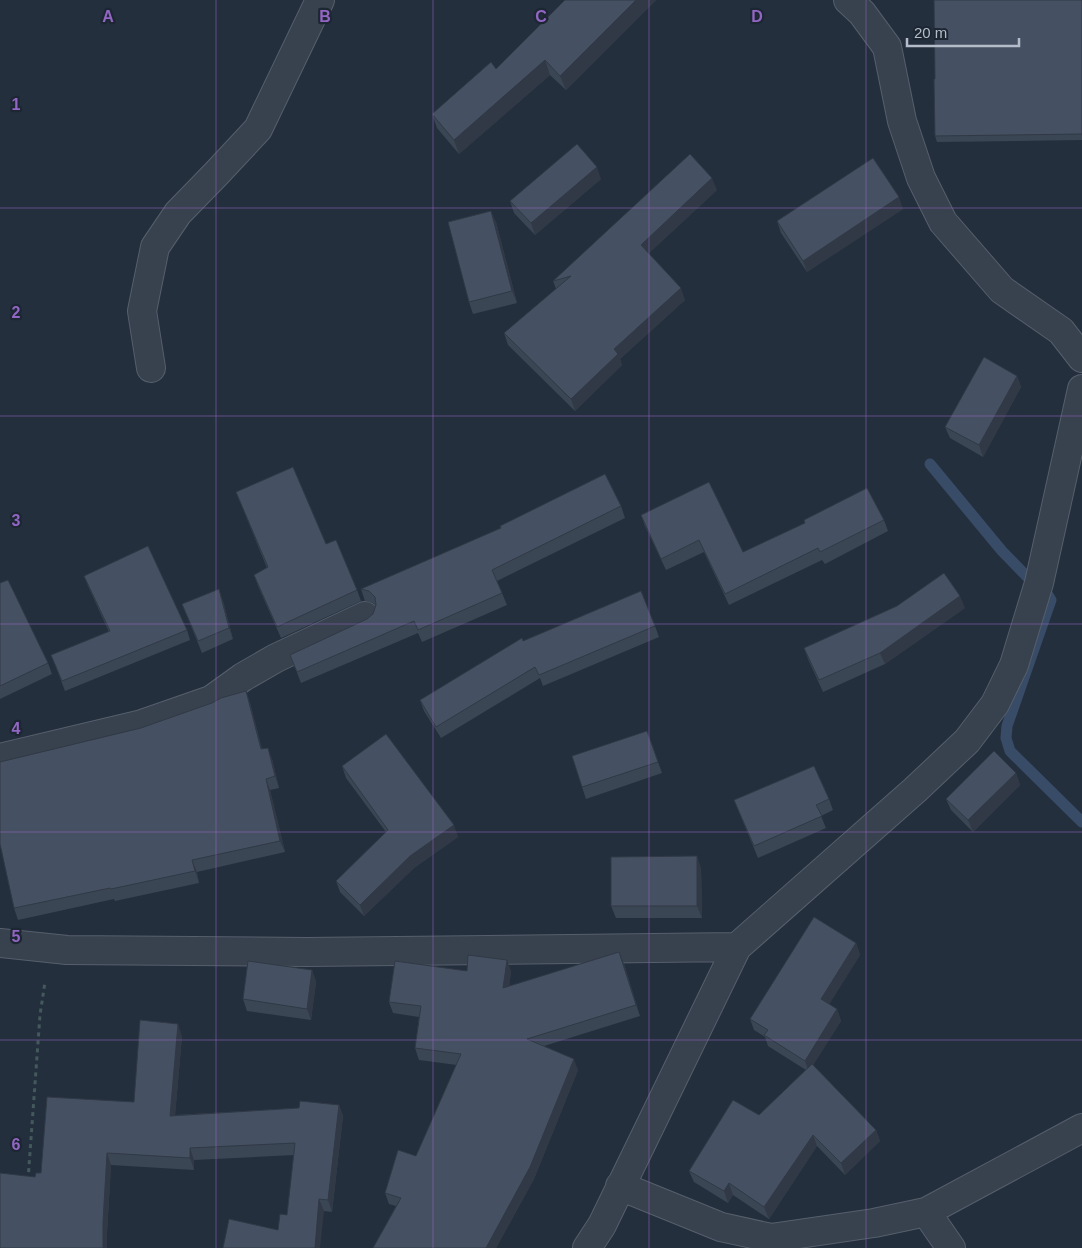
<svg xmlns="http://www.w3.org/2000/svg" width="1082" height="1248" viewBox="0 0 1082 1248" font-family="Arial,sans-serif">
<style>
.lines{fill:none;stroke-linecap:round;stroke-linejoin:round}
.stream{stroke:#394c67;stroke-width:11}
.minor-casing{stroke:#565f6c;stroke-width:30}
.path{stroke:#44595c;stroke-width:3;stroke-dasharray:4 4;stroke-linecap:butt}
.minor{stroke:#38414e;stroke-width:28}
.wall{fill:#3b4654}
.shaded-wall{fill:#303945}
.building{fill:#455162;stroke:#303945}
.grid{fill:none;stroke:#9266c3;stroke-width:1;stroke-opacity:0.55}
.grid-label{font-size:16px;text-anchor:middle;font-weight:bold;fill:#9266c3;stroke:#1d2633;stroke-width:4.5;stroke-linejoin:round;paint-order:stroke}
</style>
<rect width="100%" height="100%" fill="#242f3e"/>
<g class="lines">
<!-- stream -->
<path class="stream" d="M930,464L1002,551L1037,587L1048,595L1051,600L1007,726L1006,738L1010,751L1082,822"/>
<!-- minor casing -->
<g class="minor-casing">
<path id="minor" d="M848,0L862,13L887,47L902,121L921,178L943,222L1002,290L1061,331L1082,358
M151,368L142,311L155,247L178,213L216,174L258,129L320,0
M0,758L142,724L211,700L243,677L276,658L365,616
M0,943L67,950L307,952L737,947
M620,1186L721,1227L771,1238L874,1223L926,1212L1082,1128
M926,1212L951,1248
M587,1248L602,1225L737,947L915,790L967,741L995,704L1014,665L1039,583L1082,389"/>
</g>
<!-- path -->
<path class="path" d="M28,1180L40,1015L45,982"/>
<!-- minor -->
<use href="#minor" class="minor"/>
</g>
<!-- wall -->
<path class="wall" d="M565,0H656L566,90L550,75L459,154L437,128L432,114L496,69Z
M1082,0V140L937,142L935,136V79Z
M601,179L535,235L514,213L510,201Z
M717,190L649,253L685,300L620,359L622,365L575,411L508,345L504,333L556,289L553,281Z
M903,209L807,272L781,233L777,221Z
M496,222L517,303L473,314L469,302Z
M1017,376L1021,387L983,457L950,438L945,427Z
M236,492L326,544L357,590L361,601L281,638L258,586L254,575L267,568Z
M621,506L625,518L497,581L507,605L422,642L418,633L301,683L290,655L367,619L373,614L376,606L373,603L365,601L361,589Z
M641,515L743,552L884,520L888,531L825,564L822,560L729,605L704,552L666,570L645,526Z
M84,576L187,630L190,640L65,691L55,665L109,632L88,586Z
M0,583L48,663L52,674L0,699Z
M223,601L233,639L202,653L182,604Z
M965,608L885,664L823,692L808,659L804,648Z
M655,626L659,637L543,686L540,678L441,738L424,711L420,700L523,641Z
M246,691L250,703L262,749L272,759L279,788L270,790L285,852L197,872L199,883L115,901L114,899L18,920L14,908L141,728Z
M647,731L662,773L586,799L582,787Z
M342,766L458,837L414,868L364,916L340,892L336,881L386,832L346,778Z
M1016,773L1020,785L973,832L951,810L946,799Z
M829,799L833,810L821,816L826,828L758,858L734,800Z
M701,868L702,918H616L611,906Z
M856,943L860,955L829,1004L837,1009L841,1021L813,1065L876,1130L880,1141L845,1175L817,1146L769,1219L733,1195L728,1203L694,1182L689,1171L759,1115L806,1070L768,1046L765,1037L754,1030L750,1019Z
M624,964L640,1016L544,1046L578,1070L534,1179L496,1248H373L396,1206L389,1204L385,1193L416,1156L457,1065L419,1060L415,1048L419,1017L393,1013L389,1002L467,971H511L509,986Z
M312,970L316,982L311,1020L247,1011L243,999Z
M182,1036L175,1115L299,1108L339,1105L343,1116L332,1212L324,1211L278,1230L287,1215L294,1155L194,1160V1170L111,1165L107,1233L35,1177L134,1102Z"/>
<!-- shaded-wall -->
<path class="shaded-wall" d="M636,0H656L566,90L560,76Z
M545,60L550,75L459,154L454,140Z
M597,167L601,179L535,235L531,223Z
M712,178L717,190L646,256L641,245Z
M899,197L903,209L807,272L803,261Z
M491,211L496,222L517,303L512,291Z
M681,288L685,300L620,359L622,365L575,411L571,399L614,349Z
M1017,376L1021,387L983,457L979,445Z
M219,589L223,601L233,639L229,628Z
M960,596L965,608L885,664L880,653Z
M246,691L250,703L265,761L261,749Z
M268,748L272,759L279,788L275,776Z
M1016,773L1020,785L973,832L968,820Z
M266,779L270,790L285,852L280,841Z
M454,825L458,837L414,868L364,916L360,905L410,856Z
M697,856L701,868L702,918L697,906Z
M192,860L197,872L199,883L195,871Z
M856,943L860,955L825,1011L821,999Z
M619,952L624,964L640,1016L636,1005Z
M507,960L511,971L508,1000L503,988Z
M312,970L316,982L311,1020L307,1009Z
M837,1009L841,1021L809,1072L805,1061Z
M178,1024L182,1036L174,1127L170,1116Z
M574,1059L578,1070L534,1179L496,1248H486Z
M339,1105L343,1116L332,1212L328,1200Z
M876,1130L880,1141L845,1175L841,1163Z
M813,1135L817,1146L769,1219L764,1207Z
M190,1148L194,1160V1170L190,1158Z
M107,1153L111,1165L107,1233V1248H103V1222Z
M729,1183L733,1195L728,1203L724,1191Z
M319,1199L324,1211L320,1248H315Z"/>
<!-- building -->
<path class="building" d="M565,0H636L560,76L545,60L454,140L432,114L491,62L496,69Z
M934,0H1082V134L935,136L934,79H935Z
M577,144L597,167L531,223L510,201Z
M690,154L712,178L641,245L681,288L614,349L618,354L571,399L504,333L571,276L553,281Z
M873,158L899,197L803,261L777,221Z
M491,211L512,291L469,302L448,222Z
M984,357L1017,376L979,445L945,427Z
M293,467L326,544L336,540L357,590L277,627L254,575L268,567L236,492Z
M605,474L621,506L492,570L502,593L418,630L414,621L297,672L290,655L367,619L373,614L376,605L375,597L369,591L361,589L501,528L500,526Z
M709,482L743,552L805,523L804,520L867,488L884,520L820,552L818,548L725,594L699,540L661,559L641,515Z
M148,546L187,630L62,681L51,655L110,631L84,576Z
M944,573L960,596L880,653L819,680L804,648L897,606Z
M8,580L48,663L0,686V583Z
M219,589L229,628L198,641L182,604Z
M641,591L655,626L539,675L535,667L436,727L420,700L522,638L523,641Z
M246,691L261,749L268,748L275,776L266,779L280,841L192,860L195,871L111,889L110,888L14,908L0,844V762L141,728L212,703L221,698Z
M647,731L658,762L582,787L572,756Z
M386,734L454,825L410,856L360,905L336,881L388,830L342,766Z
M994,751L1016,773L968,820L946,799Z
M814,766L829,799L816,805L822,816L754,846L734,800Z
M697,856V906H611V857Z
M814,917L856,943L821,999L837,1009L805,1061L764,1035L768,1030L750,1019Z
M619,952L636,1005L527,1039L574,1059L530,1167L486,1248H373L401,1198L385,1193L398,1150L416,1156L461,1054L415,1048L421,1006L389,1002L395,961L467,971L468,955L507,960L503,988Z
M248,961L312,970L307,1009L243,999Z
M140,1020L178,1024L170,1116L299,1108L300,1101L339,1105L328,1200L319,1199L315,1248H223L229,1219L278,1230L280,1214L287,1215L295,1143L190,1148V1158L107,1153L103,1222V1248H0V1173L35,1177L36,1173H41L47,1097L134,1102Z
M812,1064L876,1130L841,1163L813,1135L764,1207L729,1183L724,1191L689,1171L733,1100L759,1115Z"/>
<!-- grid -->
<path class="grid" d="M216,0V1248M433,0V1248M649,0V1248M866,0V1248M0,208H1082M0,416H1082M0,624H1082M0,832H1082M0,1040H1082"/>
<g class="grid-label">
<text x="108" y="22">A</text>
<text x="325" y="22">B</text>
<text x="541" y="22">C</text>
<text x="757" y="22">D</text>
<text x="16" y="110">1</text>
<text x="16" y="318">2</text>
<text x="16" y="526">3</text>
<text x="16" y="734">4</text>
<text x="16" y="942">5</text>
<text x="16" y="1150">6</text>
</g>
<!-- scale -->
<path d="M907 38v8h112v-8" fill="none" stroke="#b4bcc9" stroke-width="2.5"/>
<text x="914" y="38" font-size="15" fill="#b4bcc9" stroke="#1d2633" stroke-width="4" paint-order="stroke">20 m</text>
</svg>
